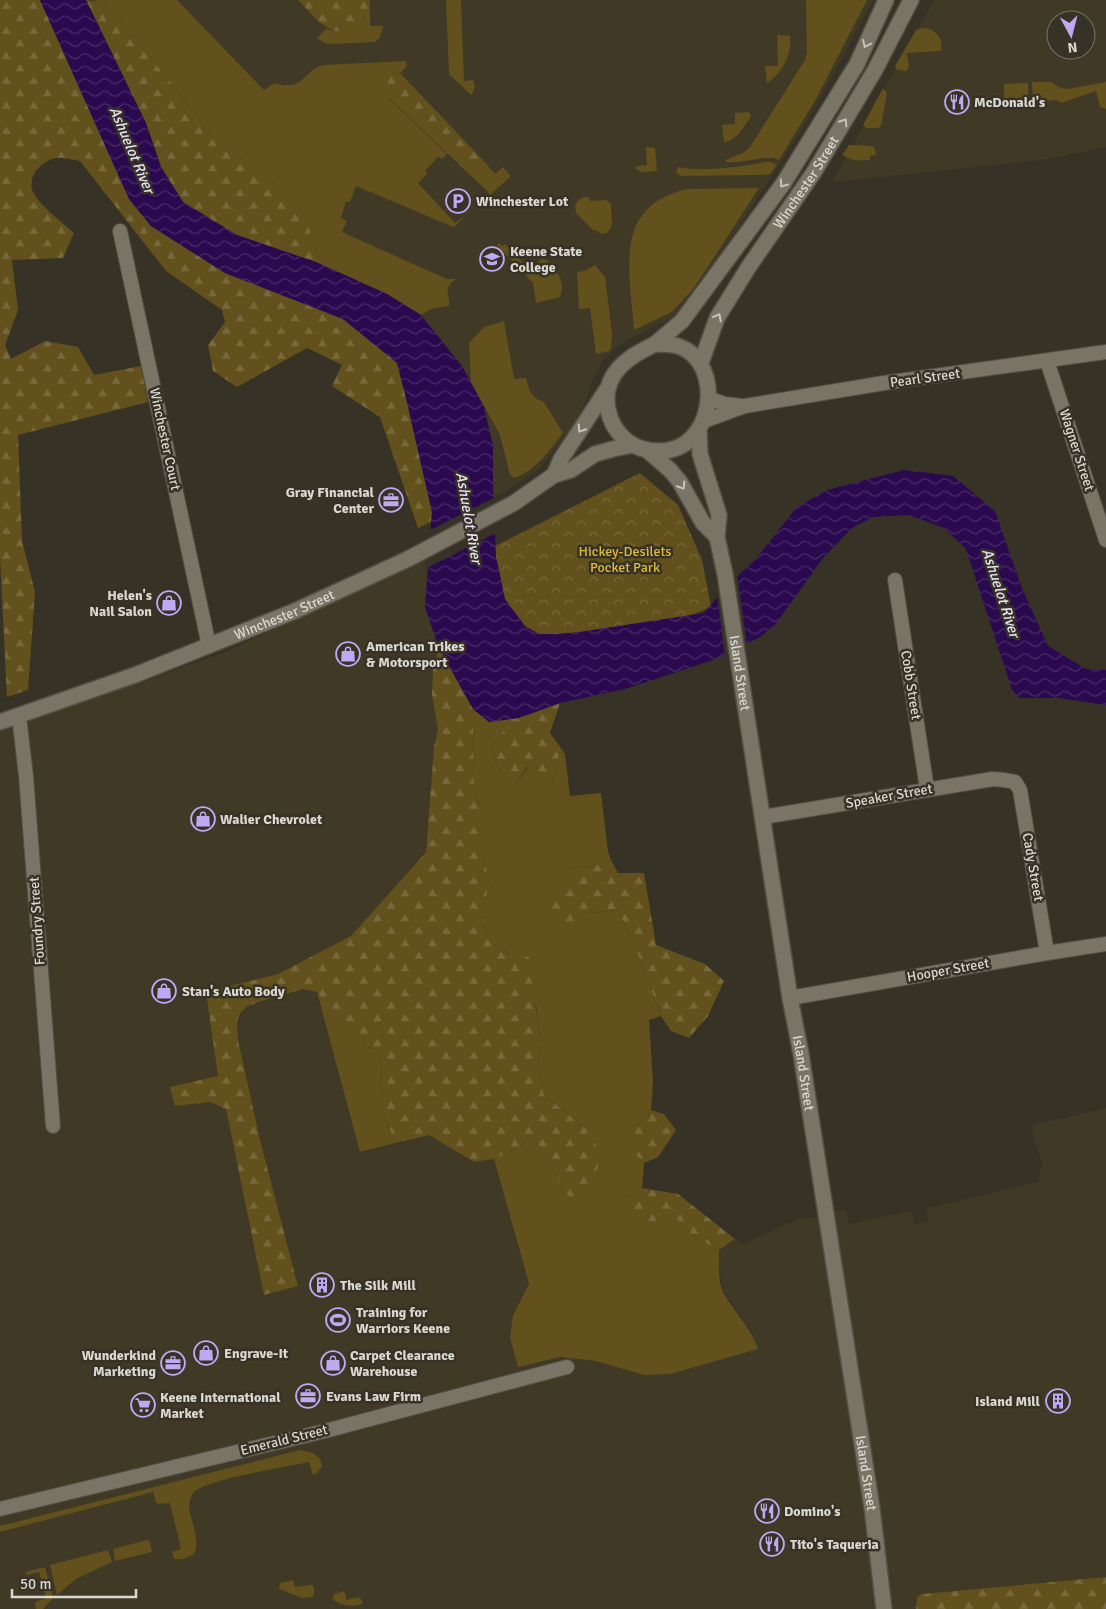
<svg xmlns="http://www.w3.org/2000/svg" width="1106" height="1609" viewBox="0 0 1106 1609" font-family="Signika,sans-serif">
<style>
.built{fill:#3f3926;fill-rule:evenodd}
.green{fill:#62511c}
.forest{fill:url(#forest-firs)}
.park{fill:url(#park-crowns)}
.water{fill:url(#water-waves)}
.pier{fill:#373226}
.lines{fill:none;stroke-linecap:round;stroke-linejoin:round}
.street-casing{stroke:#534f45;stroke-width:16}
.secondary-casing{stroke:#534f45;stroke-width:18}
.street{stroke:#797466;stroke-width:14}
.secondary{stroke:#797466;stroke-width:15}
.oneway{stroke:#c7c4bc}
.labels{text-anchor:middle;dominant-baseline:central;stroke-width:5;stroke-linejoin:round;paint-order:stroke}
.poi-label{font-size:14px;font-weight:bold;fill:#dbd8d1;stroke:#373226;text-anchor:start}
.street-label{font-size:14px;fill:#dbd8d1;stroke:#373226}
.park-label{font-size:14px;fill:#e2ba39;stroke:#373226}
.water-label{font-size:15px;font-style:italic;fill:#e7e1f6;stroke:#373226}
</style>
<defs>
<pattern id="forest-firs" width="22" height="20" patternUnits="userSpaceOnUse" patternTransform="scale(1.25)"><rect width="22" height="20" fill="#62511c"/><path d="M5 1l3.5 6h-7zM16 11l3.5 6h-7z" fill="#78693c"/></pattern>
<pattern id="park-crowns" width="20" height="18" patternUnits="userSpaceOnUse" patternTransform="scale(1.25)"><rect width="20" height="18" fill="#62511c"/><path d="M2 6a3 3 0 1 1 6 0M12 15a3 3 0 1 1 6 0" fill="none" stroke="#78693c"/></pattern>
<pattern id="water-waves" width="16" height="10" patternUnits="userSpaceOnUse" patternTransform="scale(1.25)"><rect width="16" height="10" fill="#2a094f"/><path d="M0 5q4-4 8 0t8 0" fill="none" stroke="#482c67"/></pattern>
</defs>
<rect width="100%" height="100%" fill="#373226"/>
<!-- built -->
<path class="built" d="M68,0H873L819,101L794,142L685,309L669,319L627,340L613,350L604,359L592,381L586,401L573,427L538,470L506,491L466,510L321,277Z
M934,0H1106V147L1050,159L832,182ZM1056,20H1086V50H1056Z
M429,559L425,607L439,648L433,668L432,695L438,730L434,747L426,852L351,936L278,974L207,992L218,1076L175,1106L210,1102L226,1109L264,1295L298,1286L260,1140L238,1041L237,1022L239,1015L246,1007L304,989L317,992L320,1007L429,1134L474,1162L494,1159L529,1285L513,1315L518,1366L560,1357L596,1361L644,1375L754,1336L723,1291L719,1269V1250L735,1239L743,1244L798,1219L815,1218L845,1209L849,1224L911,1211L915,1224L926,1222L928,1221L926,1210L928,1208L1038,1182L1042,1165L1032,1131L1033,1125L1106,1108V1577L922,1594L917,1597L916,1609H0V732L220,654Z"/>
<!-- green -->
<path class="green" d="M93,0H177L264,90L274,83C305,92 301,72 323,65L406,61L407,66L400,73L391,72L385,95L447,154L442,159L438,157L425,171L427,174L418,183L455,223L466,215L454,227L451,226L356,186L350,202L346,201L341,218L347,221L342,232L447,279H456C442,289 450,293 449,306L431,309L421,315L387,294L325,266L311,241L309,226L293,197L214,138L122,21L100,2Z
M446,0H461L464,81L473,80L475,86L472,94H470L449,74Z
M806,0H867L816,99L779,160C767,154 743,164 727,162L725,160L743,153L750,147L805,60L807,52Z
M370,6V26H383L380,37L375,42L332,44L325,43L317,38L326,29L334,31L364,18Z
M922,28C935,28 944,38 941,51L907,53L909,67L906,71L897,70L895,66L916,30Z
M777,35L790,36C792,54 782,74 767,83L765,66H778Z
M1032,82H1051L1061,88L1067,89L1106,82V109L1100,107L1096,91L1061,103L1057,100L1033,102Z
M1028,83V98H1004V84Z
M883,88L887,93L881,126L878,128H866L863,125Z
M749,112L751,116C745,125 737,141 724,142L722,125L735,124V113Z
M849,145L872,146L875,148L876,155L870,156V160C859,161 852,161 842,155Z
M646,147L655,148L657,171L641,172L635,168L637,166L647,165Z
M481,158L495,174L503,167L511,176L480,204L479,203L489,193L464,169L474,172L482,164Z
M765,162H771L777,165L770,174L760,175L681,176L676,173L678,167C700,172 742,167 765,162Z
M759,188L694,288L672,312L634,330C630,271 612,206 687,189Z
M584,197H589L590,201L606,200L611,204L612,226L607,233L601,234L596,230L594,231L576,213L575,206L578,200Z
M499,243L502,246L505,244L529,269L542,259L547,260C557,271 566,281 560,297L536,303L533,283L497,245Z
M595,265L605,277L612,334L611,349L609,351L596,354L590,308L579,309L577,272L584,271Z
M504,321L514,379L526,378L530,392L537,399L544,402L563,433C549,451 537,469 515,478L510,475L500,435L471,382L469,343L484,327Z
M473,709L489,722L508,719L509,726L493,744L496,764L512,790L529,766L552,783L561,748L565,754L570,796L601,793L608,852L611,860L594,866L574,867L571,885L552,895L582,914L618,910L639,957L661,1016L649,1020L653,1082L651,1110L635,1128V1154L644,1163L642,1188L628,1197L675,1218L694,1237L719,1250C719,1262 718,1281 723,1292C734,1312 751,1327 758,1349L670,1374L644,1375L596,1361L560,1357L518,1367L510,1338L513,1315L529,1284L494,1159L521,1146L530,1135C545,1154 555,1171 563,1193L586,1128L544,1095L538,1065L540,1038L536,1005L509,954L487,938L484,915L489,878L482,852V813L474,786Z
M317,992L362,1046L382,1050L381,1105L395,1143L360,1152Z
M300,1450L313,1453L320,1459L322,1466L317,1473L313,1475L309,1462C285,1467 209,1479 194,1492C191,1496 189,1502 189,1506C190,1521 202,1541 193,1555L183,1559H174L172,1552L181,1549L170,1503L158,1504L156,1502L153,1492L0,1532V1526Z
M147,1540L150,1542L152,1552L115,1561L113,1549Z
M108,1550L112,1562L76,1579L57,1595L50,1565Z
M45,1567L53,1598L43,1609H36L35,1602L46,1598L39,1572L27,1575L25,1572Z
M293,1580L295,1587L312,1585C316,1589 314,1594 312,1597L302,1598L279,1589L280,1583Z
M344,1591L347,1600L358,1597L361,1599L363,1603C353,1609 341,1605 332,1599L334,1594Z"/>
<!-- forest -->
<path class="forest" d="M0,0H40L129,199L151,226L225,273L343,319L397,363L406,398L432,512L431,522L418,528L380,417L332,386L342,365L307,348L237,387L213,371L208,345L225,322L222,310L166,271L80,161C73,160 63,157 56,158C42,161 26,176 33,192C40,206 62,222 74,233L63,258L12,260L18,310L5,345L11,359L45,341L78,347L94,375L141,366L148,402L18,435L22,541L35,592L28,690L7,697L0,557Z
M86,0L100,2L122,21L214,138L293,197L309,226L311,241L325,266L237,235L183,202L161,167L146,123Z
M298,0H370C370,10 365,17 358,23C334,46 314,16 298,0Z
M391,72L400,73L481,158L482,164L480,169L474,172L464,169L375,85L377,74Z
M439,648L473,709L474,786L482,813V852L489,878L484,915L487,938L509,954L529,957L540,1038L538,1065L544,1095L586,1128L596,1144L598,1167L588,1188L572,1197L563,1193C555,1171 545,1154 530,1135L521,1146L494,1159L474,1162L429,1135L395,1143L381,1105L382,1050L362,1046L346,1035L317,992L303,989L262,1001L246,1007L239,1015L237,1022L238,1040L260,1140L298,1286L264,1295L226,1109L210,1102L175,1106L170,1087L218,1076L206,992L278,974L351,936L426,852L434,747L438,730L432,695L433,668Z
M560,703L550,733L561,748L552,783L533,777L528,766L512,790L496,764L493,744L508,726V719L519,718Z
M611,860L618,873H644L656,945L705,964L724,981L708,1016L689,1038L671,1031L661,1016L639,957L618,910L582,914L583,923L571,927L548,909L552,895L571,884L574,867L594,866Z
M651,1110L664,1114L676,1130L658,1157L644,1163L635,1154V1128Z
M642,1188L678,1194L735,1239L719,1250L694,1237L675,1218L642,1226L628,1197Z
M1106,1577V1609H916L917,1597L922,1594Z"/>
<!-- park -->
<path class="park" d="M640,473L678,505L702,560L711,607L684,618L565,645L503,619L493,547Z"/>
<!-- water -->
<path class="water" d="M40,0H86L146,123L161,167L183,202L237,235L316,262L387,294L421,315L462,366L484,407L493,445V483L496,556L505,599L525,626L539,634H556L579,632L704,613L728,585L755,560L797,507L827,490L904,470L953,476L995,511L1022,588L1048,646L1086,669L1106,670V705L1059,698H1020L1012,690L966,549L944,528L909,515L873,517L852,528L823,558L775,625L760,637L716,659L625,689L560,703L519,718L489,722L473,709L439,648L425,607L432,512L406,398L397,363L343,319L225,273L151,226L129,199Z"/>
<!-- pier -->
<path class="pier" d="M496,497L498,532L425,569L428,531Z
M737,573L747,646L725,657L717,594Z"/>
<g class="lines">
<!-- street casing -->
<g class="street-casing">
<path id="street" d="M120,231L209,646
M1047,361L1106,540
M708,398L725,404L742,406
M704,421L745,406L884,383L1106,352
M895,580L927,789
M19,716L26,776L53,1126
M763,817L993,779L1004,780L1015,782L1020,790L1047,953
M790,998L1047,953L1106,944
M0,1509L325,1431L567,1367"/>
</g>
<!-- secondary casing -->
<g class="secondary-casing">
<g id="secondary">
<path d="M655,344L682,321L783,184L857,64L886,0"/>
<path d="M655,344C663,344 671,344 678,346C726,362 715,452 659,451C647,451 636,448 627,441C607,425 600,395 615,373C625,359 641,351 655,344Z"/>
<path id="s1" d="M701,363L717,318L748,268L814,172L875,70L911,0"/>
<path id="s2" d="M699,429L700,454L719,515L717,537L725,574L790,998L801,1054L872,1508L884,1609"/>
<path d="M648,451L670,470L680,482L703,523L717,537"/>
<path d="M554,475L561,459L607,389"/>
<path id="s3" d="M0,722L135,675L295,611L408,559L514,503L554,475L571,470L595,454L613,449L633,445"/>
</g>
</g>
<!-- street -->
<use href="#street" class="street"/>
<!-- secondary -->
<use href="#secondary" class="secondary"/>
</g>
<!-- one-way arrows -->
<defs><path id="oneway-chevron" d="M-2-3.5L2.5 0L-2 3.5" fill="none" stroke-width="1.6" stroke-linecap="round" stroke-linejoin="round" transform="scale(1.25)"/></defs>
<g class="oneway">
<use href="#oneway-chevron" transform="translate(866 44) rotate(115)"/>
<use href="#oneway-chevron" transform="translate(844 122) rotate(-58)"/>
<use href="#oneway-chevron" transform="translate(783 184) rotate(125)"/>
<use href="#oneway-chevron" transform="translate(718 317) rotate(-62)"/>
<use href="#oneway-chevron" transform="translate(581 429) rotate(123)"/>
<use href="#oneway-chevron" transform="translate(682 486) rotate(58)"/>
</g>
<!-- icons -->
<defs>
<g id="restaurant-ring" transform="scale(1.25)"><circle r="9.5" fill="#373226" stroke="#c1a8f3" stroke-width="1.5"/><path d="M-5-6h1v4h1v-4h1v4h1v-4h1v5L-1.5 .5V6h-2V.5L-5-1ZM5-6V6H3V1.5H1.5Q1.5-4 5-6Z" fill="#c1a8f3"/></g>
<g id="parking-ring" transform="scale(1.25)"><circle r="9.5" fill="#373226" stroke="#c1a8f3" stroke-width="1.5"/><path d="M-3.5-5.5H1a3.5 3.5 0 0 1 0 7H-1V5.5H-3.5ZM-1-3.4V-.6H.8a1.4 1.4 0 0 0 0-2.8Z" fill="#c1a8f3"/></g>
<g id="university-ring" transform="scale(1.25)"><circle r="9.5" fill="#373226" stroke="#c1a8f3" stroke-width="1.5"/><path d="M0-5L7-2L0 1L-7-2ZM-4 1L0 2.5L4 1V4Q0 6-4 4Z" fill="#c1a8f3"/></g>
<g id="office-ring" transform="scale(1.25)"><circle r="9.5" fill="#373226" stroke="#c1a8f3" stroke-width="1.5"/><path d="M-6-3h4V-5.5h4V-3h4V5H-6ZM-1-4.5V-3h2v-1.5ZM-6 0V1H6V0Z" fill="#c1a8f3"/></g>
<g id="shop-ring" transform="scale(1.25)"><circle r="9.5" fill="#373226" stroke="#c1a8f3" stroke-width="1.5"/><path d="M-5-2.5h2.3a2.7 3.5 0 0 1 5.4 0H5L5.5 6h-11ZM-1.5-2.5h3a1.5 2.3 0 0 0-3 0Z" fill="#c1a8f3"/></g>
<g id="building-ring" transform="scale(1.25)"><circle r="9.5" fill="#373226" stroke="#c1a8f3" stroke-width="1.5"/><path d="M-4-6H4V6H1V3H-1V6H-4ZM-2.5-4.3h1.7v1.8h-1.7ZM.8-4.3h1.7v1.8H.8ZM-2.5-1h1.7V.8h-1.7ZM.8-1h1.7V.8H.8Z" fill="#c1a8f3"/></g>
<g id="stadium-ring" transform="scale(1.25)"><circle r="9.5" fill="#373226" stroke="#c1a8f3" stroke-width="1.5"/><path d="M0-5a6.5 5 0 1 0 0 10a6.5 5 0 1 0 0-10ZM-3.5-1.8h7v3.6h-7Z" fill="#c1a8f3"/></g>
<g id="supermarket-ring" transform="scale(1.25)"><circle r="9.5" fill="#373226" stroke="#c1a8f3" stroke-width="1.5"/><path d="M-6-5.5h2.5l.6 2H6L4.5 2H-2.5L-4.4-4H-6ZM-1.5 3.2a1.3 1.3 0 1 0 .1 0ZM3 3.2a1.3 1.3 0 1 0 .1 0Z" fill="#c1a8f3"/></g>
</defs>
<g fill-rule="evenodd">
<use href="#restaurant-ring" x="957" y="102"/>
<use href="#parking-ring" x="458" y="201"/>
<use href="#university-ring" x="492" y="259"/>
<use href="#office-ring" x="391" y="500"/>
<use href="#shop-ring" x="169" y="603"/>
<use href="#shop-ring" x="348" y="654"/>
<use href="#shop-ring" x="203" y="819"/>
<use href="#shop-ring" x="164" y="991"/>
<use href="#building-ring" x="322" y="1285"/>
<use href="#stadium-ring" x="338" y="1320"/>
<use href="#shop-ring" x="206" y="1353"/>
<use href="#office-ring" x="173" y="1363"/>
<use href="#shop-ring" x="333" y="1363"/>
<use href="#office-ring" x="308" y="1396"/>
<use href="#building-ring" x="1058" y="1401"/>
<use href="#supermarket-ring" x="143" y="1405"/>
<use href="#restaurant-ring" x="767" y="1511"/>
<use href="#restaurant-ring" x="772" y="1544"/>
</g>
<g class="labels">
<!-- poi labels -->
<g class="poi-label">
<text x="974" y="102">McDonald's</text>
<text x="476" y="201">Winchester Lot</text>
<text x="510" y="251">Keene State<tspan x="510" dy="16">College</tspan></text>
<text x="374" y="492" text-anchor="end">Gray Financial<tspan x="374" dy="16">Center</tspan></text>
<text x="152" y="595" text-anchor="end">Helen's<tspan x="152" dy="16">Nail Salon</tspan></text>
<text x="366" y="646">American Trikes<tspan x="366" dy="16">&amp; Motorsport</tspan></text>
<text x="220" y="819">Walier Chevrolet</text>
<text x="182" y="991">Stan's Auto Body</text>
<text x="340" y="1285">The Silk Mill</text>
<text x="356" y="1312">Training for<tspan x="356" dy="16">Warriors Keene</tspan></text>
<text x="224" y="1353">Engrave-It</text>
<text x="156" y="1355" text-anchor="end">Wunderkind<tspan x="156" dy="16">Marketing</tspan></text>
<text x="350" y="1355">Carpet Clearance<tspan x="350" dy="16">Warehouse</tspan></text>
<text x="326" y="1396">Evans Law Firm</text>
<text x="160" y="1397">Keene International<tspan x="160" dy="16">Market</tspan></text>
<text x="1040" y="1401" text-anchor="end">Island Mill</text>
<text x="784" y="1511">Domino's</text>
<text x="790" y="1544">Tito's Taqueria</text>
</g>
<!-- street labels -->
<g class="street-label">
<text stroke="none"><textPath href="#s1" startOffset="210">Winchester Street</textPath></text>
<text transform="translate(925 378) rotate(-8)">Pearl Street</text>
<text transform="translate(165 439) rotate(78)">Winchester Court</text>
<text transform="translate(1077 450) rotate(72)">Wagner Street</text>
<text stroke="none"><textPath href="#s3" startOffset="304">Winchester Street</textPath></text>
<text stroke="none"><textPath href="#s2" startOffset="249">Island Street</textPath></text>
<text transform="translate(911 685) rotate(81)">Cobb Street</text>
<text transform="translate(889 796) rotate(-10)">Speaker Street</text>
<text transform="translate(1033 867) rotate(80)">Cady Street</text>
<text transform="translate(37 921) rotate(-94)">Foundry Street</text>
<text transform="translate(948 970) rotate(-10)">Hooper Street</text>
<text stroke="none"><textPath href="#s2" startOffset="654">Island Street</textPath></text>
<text transform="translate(284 1440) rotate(-14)">Emerald Street</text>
<text stroke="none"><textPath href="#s2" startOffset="1059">Island Street</textPath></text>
</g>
<!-- park labels -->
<g class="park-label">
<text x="625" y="551">Hickey-Desilets<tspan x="625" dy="16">Pocket Park</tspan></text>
</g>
<!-- water labels -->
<g class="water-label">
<text transform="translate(132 150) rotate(67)">Ashuelot River</text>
<text transform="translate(469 518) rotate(80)">Ashuelot River</text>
<text transform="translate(1001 593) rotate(72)">Ashuelot River</text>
</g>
</g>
<!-- north arrow -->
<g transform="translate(1071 35) rotate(173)"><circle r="24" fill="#373226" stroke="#79746a"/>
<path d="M0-4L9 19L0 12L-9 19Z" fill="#c1a8f3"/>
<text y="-8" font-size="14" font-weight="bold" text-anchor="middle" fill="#dbd8d1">N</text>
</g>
<!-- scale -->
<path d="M12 1589v8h124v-8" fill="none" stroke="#dbd8d1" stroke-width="2.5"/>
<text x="20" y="1589" font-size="15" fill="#dbd8d1" stroke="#373226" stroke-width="4" paint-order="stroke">50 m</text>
</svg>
